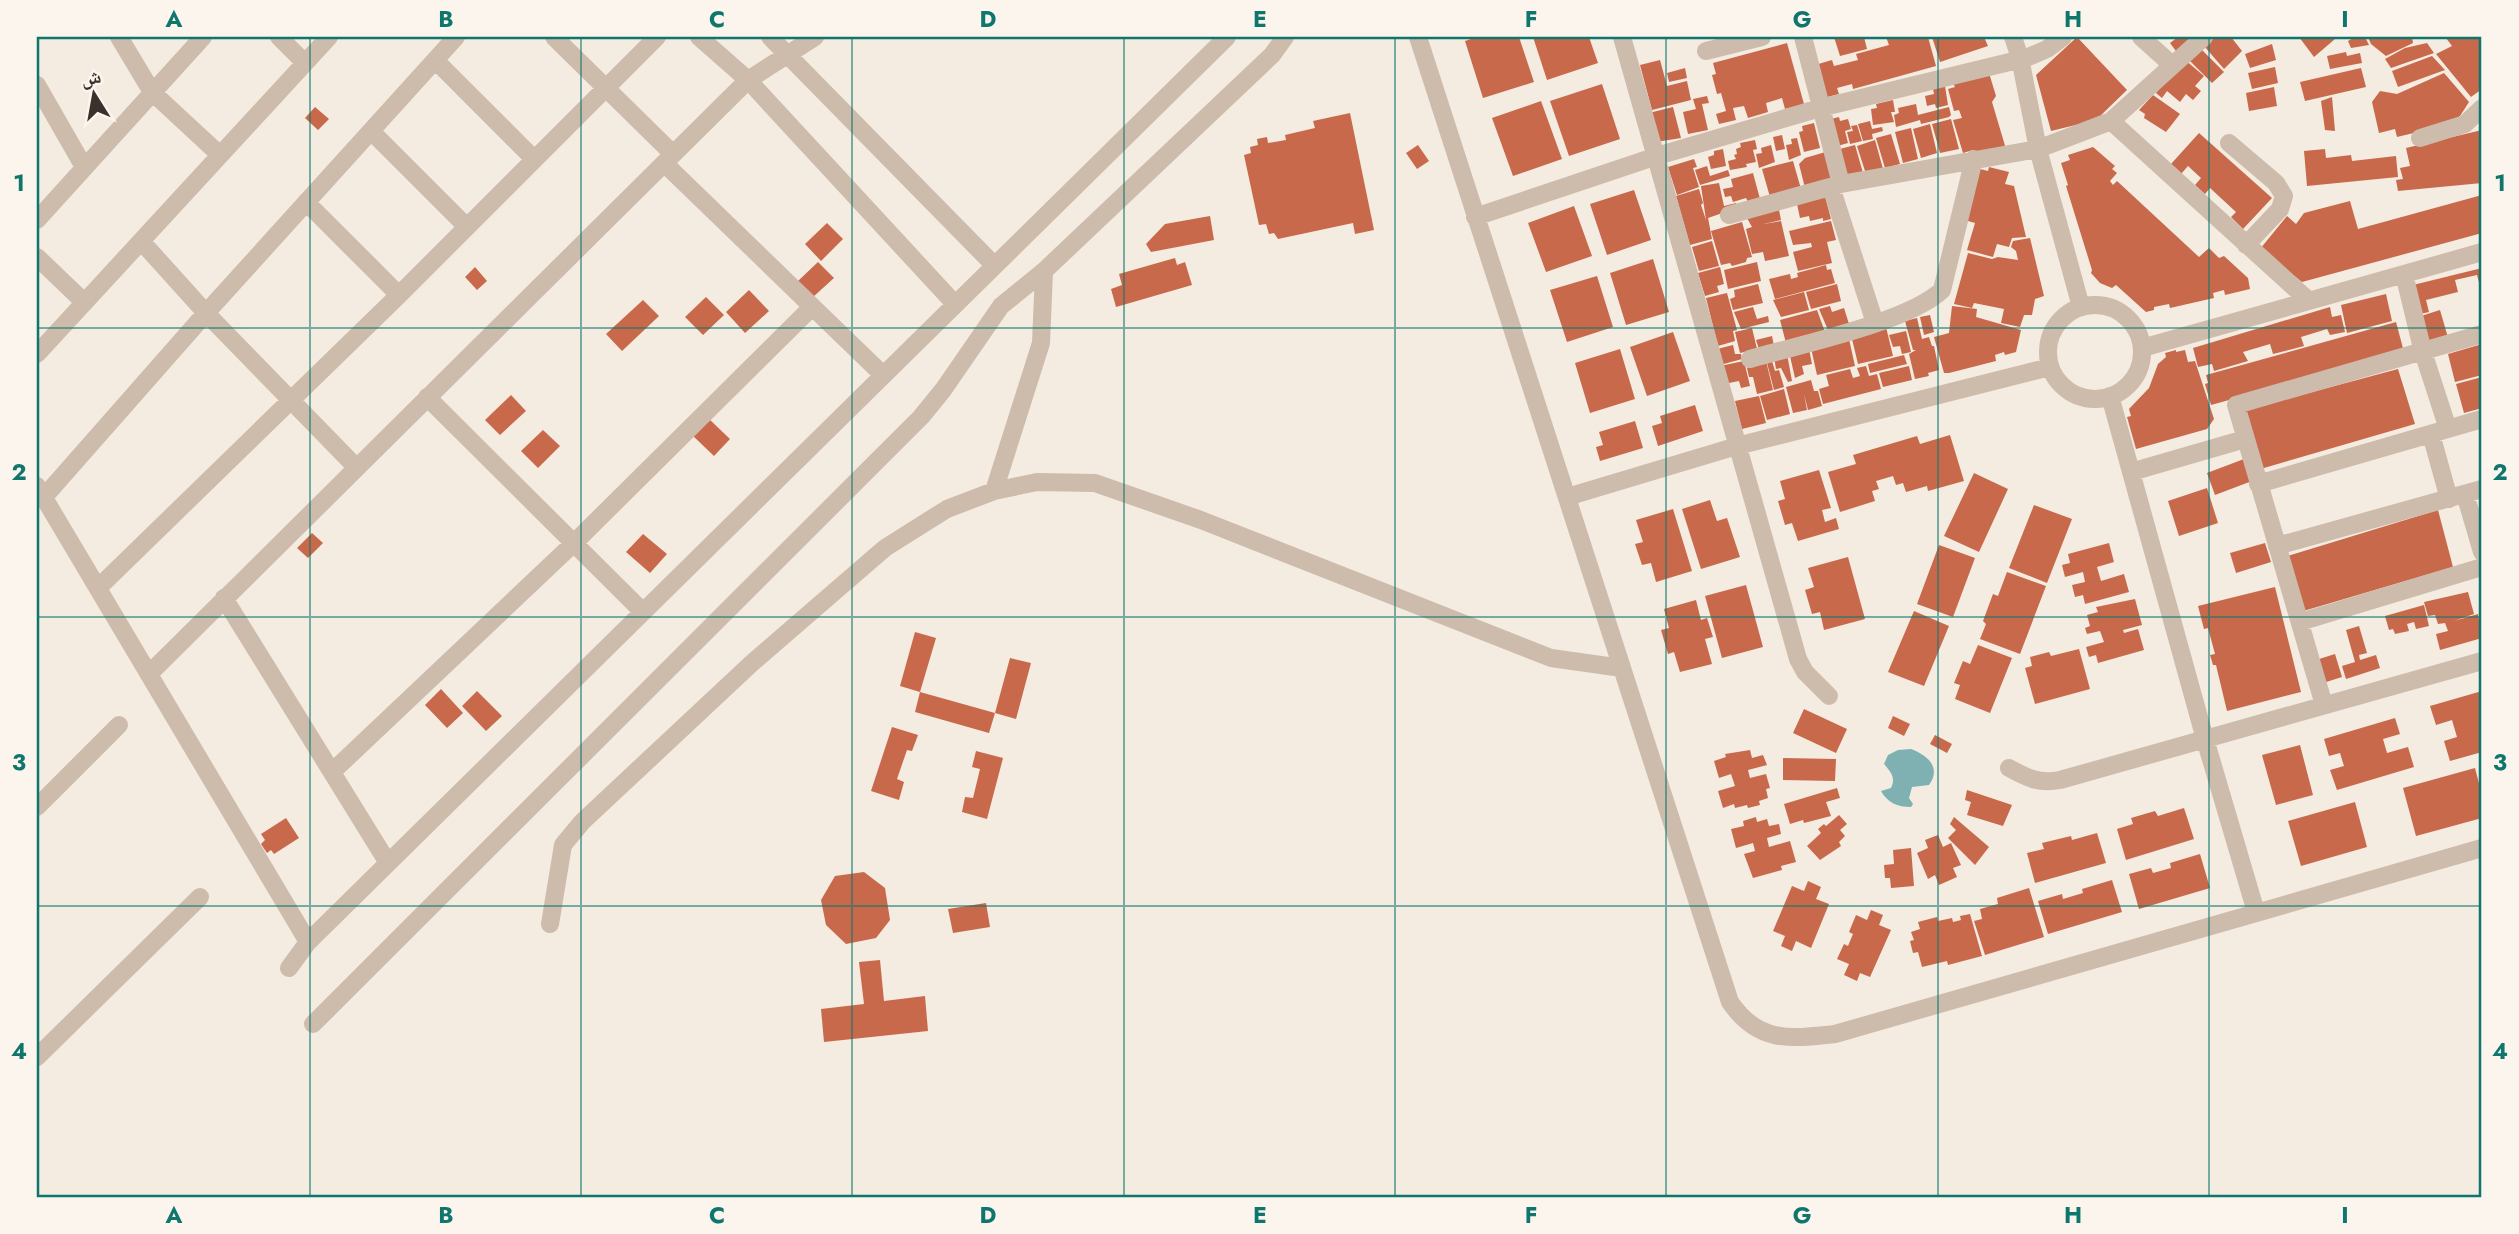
<svg xmlns="http://www.w3.org/2000/svg" width="2519" height="1234" viewBox="0 0 2519 1234" font-family="Jost,'Noto Naskh Arabic',sans-serif">
<style>
.water{fill:#7fb0b2}
.building{fill:#c8694b}
.lines{fill:none;stroke-linecap:round;stroke-linejoin:round}
.minor{stroke:#cdbbac;stroke-width:18}
.grid{fill:none;stroke:#0f766e;stroke-width:2;stroke-opacity:0.55}
.neatline{fill:none;stroke:#0f766e;stroke-width:2.5}
.grid-label{font-size:23px;text-anchor:middle;font-weight:bold;fill:#0f766e}
</style>
<rect width="100%" height="100%" fill="#f4ebe1"/>
<!-- water -->
<path class="water" d="M1911,749C1927,755 1942,767 1929,785L1912,787L1909,798L1913,804L1911,807C1897,807 1888,803 1881,791L1891,788C1896,778 1891,772 1884,764L1888,755L1898,750Z"/>
<!-- building -->
<path class="building" d="M1477,37H1519L1534,82L1483,98L1465,41Z
M1533,37H1589L1598,63L1547,80Z
M1834,37H1864L1867,49L1840,56Z
M1886,37H1928L1936,66L1853,89L1852,84L1837,88L1839,94L1824,98L1815,65L1832,60L1834,66L1858,60L1856,54L1889,45Z
M1932,37H1984L1988,46L1940,62Z
M2077,37L2127,90L2096,120L2051,131L2036,75Z
M2178,37H2194L2179,55L2170,43Z
M2216,37H2231L2242,51L2224,69L2204,46Z
M2299,37H2333L2335,39L2314,57Z
M2355,37H2365L2369,45L2351,48L2348,41Z
M2368,37H2412L2413,43L2386,56L2371,44Z
M2448,37H2482V89L2471,97L2436,54L2452,46L2446,38Z
M1787,43L1804,104L1785,109L1782,98L1766,103L1768,112L1748,118L1744,106L1733,108L1736,120L1719,124L1716,114L1726,111L1721,93L1717,94L1712,75L1716,74L1713,63Z
M2427,43L2434,53L2391,68L2385,59L2405,48Z
M2272,44L2276,60L2250,68L2245,54Z
M2198,46L2224,72L2212,83L2187,58Z
M2346,52L2347,56L2360,53L2362,63L2330,69L2327,56Z
M2432,56L2445,70L2398,87L2392,71Z
M2184,59L2204,76L2195,86L2201,91L2193,100L2186,94L2180,102L2167,91L2162,98L2156,93Z
M1660,60L1667,86L1687,81L1691,100L1652,110L1640,65Z
M2275,67L2278,83L2252,89L2248,73Z
M1685,68L1687,78L1669,82L1667,73Z
M2361,68L2366,87L2305,101L2300,82Z
M1989,73L1996,96L1992,102L2006,149L1975,158L1973,150L1963,153L1953,120L1962,118L1959,110L1954,111L1948,89L1955,87L1953,83Z
M2444,73L2469,102L2460,116L2443,126L2397,137L2395,129L2379,133L2372,102L2380,91L2397,94Z
M1602,84L1620,139L1569,156L1550,101Z
M1945,86L1948,105L1936,108L1935,104L1927,106L1925,96L1934,94L1933,89Z
M2274,87L2277,106L2249,111L2246,93Z
M2153,95L2180,114L2166,132L2144,118L2145,114L2139,110Z
M1707,96L1709,103L1702,104L1708,130L1688,134L1683,112L1696,109L1693,99Z
M2332,97L2335,131L2325,130L2321,101Z
M1893,100L1895,112H1891L1894,122L1873,125L1871,109L1877,108L1876,104Z
M1541,101L1562,159L1513,176L1492,118Z
M1916,104L1918,115L1949,107L1951,115L1949,117L1921,124L1920,120L1896,127L1894,115L1899,113L1898,108Z
M315,107L329,119L318,130L305,118Z
M1673,107L1681,138L1656,142L1649,113Z
M1350,113L1374,230L1355,234L1353,223L1278,239L1274,233L1269,234L1266,224L1259,225L1244,155L1251,153L1250,147L1258,145L1257,139L1267,137L1268,143L1286,140L1285,135L1315,128L1313,121Z
M1839,117L1840,121L1848,119L1851,129L1845,131L1848,143L1834,147L1827,120Z
M1951,119L1959,149L1940,153L1932,124Z
M1870,121L1872,129L1882,127L1883,131L1872,134L1873,139L1863,141L1858,124Z
M1814,123L1820,148L1804,152L1799,132L1803,131L1802,126Z
M1930,124L1937,153L1921,158L1913,129Z
M1857,125L1862,141L1850,144L1847,132L1853,131L1851,126Z
M1911,128L1918,159L1903,163L1895,132Z
M2482,130V183L2398,191L2396,180L2403,179L2400,168L2410,166L2406,148Z
M2199,133L2272,198L2243,229L2231,217L2236,212L2210,188L2205,194L2195,185L2201,178L2188,166L2181,174L2171,164Z
M1891,134L1900,164L1885,168L1876,138Z
M1782,135L1785,149L1776,151L1773,137Z
M1797,138L1801,155L1789,160L1786,145L1792,144L1791,139Z
M1755,140L1757,149L1753,150L1756,162L1746,164L1747,167L1730,170L1728,161L1736,159L1734,155L1737,154L1736,149L1741,147L1740,143Z
M1875,140L1883,169L1866,174L1857,146Z
M1418,145L1429,161L1417,169L1406,153Z
M1771,145L1775,162L1759,168L1756,154L1762,153L1761,148Z
M1855,145L1863,173L1844,178L1836,150Z
M2093,147L2115,166L2112,169L2117,173L2110,181L2113,185L2117,181L2199,257L2209,248L2219,258L2224,256L2248,278L2250,289L2225,295L2224,290L2213,293L2214,298L2170,308L2169,304L2154,307V310L2146,312L2116,285L2112,288L2100,283L2091,273L2092,270L2066,186L2068,185L2061,163L2070,160L2068,155Z
M1723,149L1726,166L1711,169L1708,157L1714,155V151Z
M2325,149L2326,158L2351,155L2352,161L2396,156L2398,177L2307,186L2304,151Z
M1829,151L1837,180L1805,188L1799,164L1805,158Z
M1694,159L1697,167L1693,168L1699,187L1677,195L1668,167Z
M1793,161L1801,189L1770,197L1762,169Z
M1707,166L1710,176L1728,170L1730,176L1700,185L1695,170Z
M1989,167L2009,172L2005,184L2014,186L2026,237L2012,238L2009,247L1997,244L1993,257L1967,250L1975,223L1961,219L1980,169L1988,171Z
M1753,173L1760,199L1748,202L1746,198L1733,202L1731,196L1725,197L1723,189L1733,187L1731,179Z
M1719,183L1724,206L1736,203L1737,208L1708,218L1712,239L1690,245L1676,196L1699,189L1703,203L1701,205L1706,220L1701,186Z
M1634,190L1651,240L1607,255L1590,204Z
M2482,195V233L2302,282L2260,249L2287,216L2296,224L2304,213L2350,201L2358,229Z
M1825,196L1831,219L1823,221V218L1810,221L1809,216L1800,218L1797,204Z
M1574,206L1592,256L1546,272L1528,223Z
M1779,210L1781,220L1764,224L1781,221L1789,256L1765,261L1763,252L1752,254L1746,229L1752,227L1747,218Z
M1210,216L1214,240L1151,252L1146,244L1165,224Z
M1831,221L1836,240L1827,242L1832,263L1798,271L1793,252L1812,247L1811,243L1793,245L1789,231Z
M1742,222L1752,257L1747,258L1746,262L1732,266L1730,263L1721,265L1711,231Z
M827,223L843,239L821,261L805,244Z
M2030,238L2044,296L2035,299L2032,315H2024L2020,327L2001,323L2004,309L1974,303L1972,308L1954,304L1968,253L1992,259L1998,257L2018,260L2016,251L2011,247L2013,241Z
M1712,241L1719,266L1699,271L1692,247Z
M1175,258L1177,265L1185,262L1192,285L1116,307L1111,289L1122,285L1119,274Z
M1653,259L1669,312L1626,325L1610,273Z
M818,262L834,278L813,297L798,281Z
M1757,262L1761,281L1728,289L1724,270Z
M1826,265L1827,270L1831,269L1835,283L1775,299L1769,279L1790,274L1791,279L1798,277L1797,273Z
M475,267L487,281L477,290L465,277Z
M1720,267L1724,284L1717,286L1719,292L1705,296L1698,273Z
M2482,268V294L2477,275L2455,280L2458,292L2426,300L2429,312L2420,314L2413,285Z
M1597,276L1613,327L1567,342L1550,290Z
M1758,284L1763,303L1733,310L1730,299L1735,297L1734,290Z
M1837,284L1841,301L1811,309L1806,292Z
M749,290L769,311L745,333L726,312Z
M1804,292L1809,310L1781,317L1773,300Z
M1727,293L1737,330L1733,331L1735,341L1718,346L1706,298Z
M2386,294L2392,321L2347,333L2341,305Z
M706,297L724,315L703,335L685,317Z
M643,300L659,316L622,351L606,334Z
M1830,306L1832,312L1844,308L1849,324L1828,330L1819,309Z
M1952,306L1977,309L1976,317L2021,330L2016,352L2005,355L2004,352L1995,355L1996,361L1949,373H1944L1934,337L1949,333Z
M1753,307L1757,319L1768,316L1769,322L1741,329L1734,312Z
M2330,307L2332,317L2341,315L2345,332L2330,335L2327,329L2301,337L2304,346L2273,354L2270,344L2243,352L2248,361L2214,371L2212,364L2198,367L2193,348Z
M1817,310L1825,332L1786,343L1780,320Z
M2440,310L2449,341L2427,347L2418,317Z
M1930,315L1934,332L1924,335L1920,317Z
M1917,318L1922,339L1929,337L1932,346H1934L1939,370L1928,373L1929,376L1915,379L1909,354L1916,350H1913L1905,321Z
M2396,322L2404,352L2211,405L2205,384L2208,383L2206,375Z
M1886,327L1893,356L1858,364L1852,339Z
M1752,328L1757,349L1740,353L1735,332Z
M1906,331L1911,352L1902,354L1900,346L1893,347L1889,335Z
M1673,332L1690,381L1647,396L1630,347Z
M1772,336L1774,346L1759,349L1756,340Z
M1849,339L1855,366L1817,375L1811,348Z
M2482,344V375L2455,382L2448,354Z
M1733,345L1735,354H1741L1742,359L1720,365L1717,349Z
M1620,349L1635,399L1590,413L1575,363Z
M1809,349L1812,364L1802,366L1804,374L1795,378L1790,356Z
M2176,350V352L2185,350L2188,362L2195,361L2214,419L2207,429L2136,449L2127,417L2131,416L2129,409L2149,388L2158,364L2166,357L2165,353Z
M1787,354L1792,381L1788,382L1781,368L1776,369L1774,357Z
M1904,355L1907,364L1870,373L1868,364Z
M1744,361L1750,386L1741,388L1739,381L1724,384L1720,366Z
M1766,361L1773,390L1757,394L1753,377H1749L1747,368Z
M1772,361L1775,371L1779,370L1784,387L1774,390L1767,363Z
M1866,366L1869,376L1877,374L1881,389L1823,404L1819,389L1829,386L1826,375L1850,369L1853,378L1860,376L1857,368Z
M1909,366L1912,380L1883,387L1879,373Z
M2398,369L2415,424L2257,470L2241,411Z
M2482,377V408L2464,413L2456,384Z
M1811,380L1814,391H1818L1822,406L1808,410L1804,394L1807,410L1793,413L1786,387Z
M1784,389L1790,414L1767,420L1760,396Z
M511,395L526,411L500,435L485,420Z
M1759,396L1766,423L1742,429L1735,401Z
M1695,405L1703,431L1658,446L1652,426L1662,423L1660,416Z
M708,418L730,439L714,456L692,435Z
M1635,421L1643,448L1600,461L1596,447L1603,445L1599,432Z
M543,430L560,446L538,468L521,451Z
M1950,435L1964,481L1928,491L1927,486L1906,492L1903,483L1896,485L1893,476L1876,481L1879,489L1872,491L1875,501L1840,512L1828,472L1856,464L1853,455L1917,436L1920,444Z
M2244,459L2252,481L2215,495L2207,473Z
M1819,470L1831,508L1822,510L1825,522L1836,518L1839,529L1798,541L1792,523L1785,525L1778,501L1785,499L1780,481Z
M1974,473L2008,489L1979,552L1944,536Z
M2207,488L2218,523L2179,536L2168,501Z
M1710,500L1717,521L1727,518L1740,557L1701,569L1682,509Z
M2034,505L2072,519L2047,583L2009,568Z
M1673,509L1692,571L1656,582L1651,563L1642,565L1635,544L1643,542L1636,520Z
M2438,510L2453,567L2300,612L2284,557Z
M312,533L323,543L308,558L297,548Z
M643,534L667,554L650,573L626,552Z
M2109,543L2114,562L2097,567L2101,581L2124,574L2129,592L2085,604L2083,595L2075,597L2072,585L2085,582L2083,572L2065,577L2062,565L2070,563L2068,554Z
M2265,543L2271,562L2236,573L2230,553Z
M1939,545L1975,558L1953,617L1917,604Z
M1848,557L1865,619L1824,630L1820,612L1812,614L1805,590L1814,587L1808,568Z
M2007,572L2046,586L2020,654L1980,639L1986,624L1983,621L1993,594L1998,596Z
M1746,585L1763,647L1722,658L1705,596Z
M2275,587L2301,692L2227,711L2216,665H2213L2210,655L2215,654L2208,628L2204,629L2198,606Z
M2468,592L2474,614L2454,621L2478,614L2482,638L2440,650L2436,634L2448,631L2445,623L2438,624L2435,615L2428,616L2424,602Z
M2135,599L2142,625L2123,630L2124,633L2138,629L2144,650L2098,663L2096,655L2089,657L2086,647L2104,642L2100,631L2087,634L2085,628L2090,626L2087,615L2098,612L2096,607Z
M1696,600L1701,620L1707,618L1713,637L1705,639L1712,664L1680,672L1674,652L1668,654L1661,630L1669,628L1664,609Z
M2424,605L2429,626L2416,629L2414,622L2407,624L2409,631L2395,634L2393,629L2389,630L2385,616Z
M1914,611L1949,626L1924,686L1888,672Z
M2359,626L2367,653L2359,655L2360,660L2376,655L2380,668L2346,679L2342,666L2355,662L2346,630Z
M915,632L936,638L920,692L995,713L1010,658L1031,663L1016,719L995,713L989,733L915,712L920,692L900,686Z
M1978,645L2012,658L1990,713L1955,699L1960,685L1954,683L1963,661L1970,664Z
M2079,649L2090,689L2035,704L2025,668L2032,666L2030,657L2049,652L2051,656Z
M2335,654L2342,677L2323,683L2316,660Z
M441,689L463,713L447,728L425,705Z
M477,691L502,716L486,731L462,706Z
M2482,691V752L2450,761L2444,741L2457,737L2452,720L2436,725L2430,706Z
M1804,709L1847,729L1836,753L1793,733Z
M1893,716L1910,724L1904,736L1888,728Z
M2395,718L2400,734L2383,739L2387,753L2408,747L2414,767L2337,790L2330,770L2344,766L2340,753L2329,756L2324,739Z
M892,727L918,735L912,751L907,750L897,779L904,782L899,800L871,791Z
M1935,735L1952,744L1947,753L1930,744Z
M2300,745L2313,795L2276,805L2262,755Z
M1750,750L1752,758L1763,755L1767,765L1748,770L1750,778L1766,774L1770,788L1766,789L1768,798L1759,801L1760,805L1748,808L1747,805L1735,808L1734,804L1723,808L1718,791L1735,786L1731,774L1719,778L1714,761L1726,757L1725,754Z
M976,751L1003,758L987,819L962,812L965,797L973,798L980,769L972,767Z
M1783,758L1836,759L1835,781L1783,780Z
M2475,768L2482,795V818L2416,836L2403,788Z
M1837,788L1840,798L1826,802L1831,816L1804,823L1803,820L1790,824L1784,804Z
M1967,790L2012,805L2003,826L1967,815L1971,802L1965,800Z
M2355,802L2367,847L2301,866L2288,821Z
M2184,808L2194,839L2126,860L2117,829L2133,824L2131,818L2155,811L2158,816Z
M1839,815L1847,824L1840,830L1845,836L1839,842L1841,846L1820,860L1807,846L1821,833L1818,829L1824,824L1826,826Z
M1756,817L1757,822L1767,819L1769,826L1779,824L1781,834L1767,838L1769,847L1790,841L1796,862L1781,866L1782,870L1753,878L1744,854L1755,851L1753,843L1736,848L1731,829L1744,826L1743,821Z
M1954,817L1989,847L1975,865L1948,838L1956,830L1950,824Z
M286,818L299,838L274,854L271,850L267,853L261,844L265,840L261,834Z
M2097,833L2106,863L2035,883L2027,853L2044,849L2042,843L2071,836L2072,840Z
M1938,835L1943,847L1951,843L1961,865L1953,868L1957,877L1939,885L1935,875L1928,879L1917,853L1928,848L1925,840Z
M1911,848L1914,886L1891,888L1890,878H1885L1884,865L1894,864L1893,850Z
M2200,854L2210,888L2139,909L2129,874L2151,868L2153,873L2171,868L2170,863Z
M864,872L885,888L890,920L876,938L846,944L826,925L821,900L835,876Z
M2112,880L2122,912L2048,934L2038,901L2062,894L2063,899L2083,893L2082,889Z
M1808,881L1821,887L1816,899L1829,904L1811,948L1796,941L1792,951L1781,946L1785,936L1773,931L1792,886L1804,891Z
M2029,888L2044,937L1985,955L1974,921L1982,919L1980,909L1998,904L1997,898Z
M986,903L990,927L953,933L948,909Z
M1871,910L1883,915L1879,925L1891,930L1870,977L1860,973L1857,981L1844,975L1849,964L1837,959L1844,944L1848,946L1853,934L1849,932L1856,915L1867,920Z
M1970,914L1982,956L1948,965L1947,961L1922,967L1918,952L1913,953L1910,941L1914,940L1911,932L1920,929L1918,922L1937,917L1938,921L1952,918L1953,922L1961,920L1960,916Z
M880,960L884,1001L925,996L928,1031L824,1042L821,1009L864,1004L859,962Z"/>
<g class="lines">
<!-- minor -->
<path class="minor" d="M119,37L152,92L220,155
M279,37L305,63
M554,37L673,154
M699,37L748,80L954,303
M770,37L994,265
M1418,37L1730,1002C1758,1043 1789,1039 1835,1034L2482,848
M1622,37L1798,659L1805,672L1829,696
M1803,37L1841,184
M2013,37L2020,58L2038,149L2081,307
M2141,37L2172,65
M1706,51L1762,37
M435,60L534,159
M37,85L84,167
M2111,121L2309,301
M371,131L467,227
M2420,138L2465,124L2482,108
M2229,143L2276,183L2284,196L2280,209L2246,245
M664,163L882,374
M1831,187L1875,323
M306,202L399,295
M1729,215L1841,184L2038,149L2111,121L2204,37
M1475,217L1657,156L1820,108L2026,58L2047,49L2063,37
M37,220L203,37
M141,241L206,313L356,467
M37,257L84,302
M2404,274L2423,352L2448,429
M2048 352a47 47 0 1 1 94 0a47 47 0 1 1-94 0Z
M2142,348L2482,252
M37,354L329,37
M1750,359C1798,345 1909,322 1942,290L1974,159
M2110,396L2205,739L2256,912
M427,397L643,612
M2431,434L2449,499
M2131,472L2245,439
M2258,484L2482,419
M37,486L308,942
M994,491L1041,343L1044,271
M2465,494L2482,552
M44,497L206,313L456,37
M1567,497L1737,446L2050,367
M2277,546L2482,489
M98,588L399,295L657,37
M224,598L388,863
M2300,622L2482,567
M149,674L748,80L815,37
M2324,705L2236,405L2482,334
M2009,768C2027,778 2039,784 2060,780L2482,661
M332,772L574,543L812,307
M37,807L119,725
M550,924L563,845L582,822L752,663L885,548L947,509L994,491L1037,482L1095,483L1201,520L1551,658L1622,668
M289,968L308,942L1227,37
M313,1024L921,417L943,390L1001,306L1044,271L1272,55L1285,37
M37,1057L200,897"/>
</g>
<!-- grid -->
<path class="grid" d="M310,37V1197M581,37V1197M852,37V1197M1124,37V1197M1395,37V1197M1666,37V1197M1938,37V1197M2209,37V1197M37,328H2482M37,617H2482M37,906H2482"/>
<!-- border -->
<rect width="2519" height="1234" fill="none" stroke="#fbf5ee" stroke-width="77"/>
<!-- north arrow -->
<g transform="translate(94 94) rotate(349)" stroke="#fbf5ee" stroke-width="5" paint-order="stroke">
<path d="M0-5L12 26L0 18L-12 26Z" fill="#3b302b"/>
<text y="-10" font-size="19" font-weight="bold" text-anchor="middle" fill="#3b302b">ش</text>
</g>
<rect x="38" y="38" width="2442" height="1158" class="neatline"/>
<g class="grid-label">
<text x="174" y="27">A</text>
<text x="446" y="27">B</text>
<text x="717" y="27">C</text>
<text x="988" y="27">D</text>
<text x="1260" y="27">E</text>
<text x="1531" y="27">F</text>
<text x="1802" y="27">G</text>
<text x="2073" y="27">H</text>
<text x="2345" y="27">I</text>
<text x="19" y="191">1</text>
<text x="2500" y="191">1</text>
<text x="19" y="480">2</text>
<text x="2500" y="480">2</text>
<text x="19" y="770">3</text>
<text x="2500" y="770">3</text>
<text x="19" y="1059">4</text>
<text x="2500" y="1059">4</text>
<text x="174" y="1223">A</text>
<text x="446" y="1223">B</text>
<text x="717" y="1223">C</text>
<text x="988" y="1223">D</text>
<text x="1260" y="1223">E</text>
<text x="1531" y="1223">F</text>
<text x="1802" y="1223">G</text>
<text x="2073" y="1223">H</text>
<text x="2345" y="1223">I</text>
</g>
</svg>
